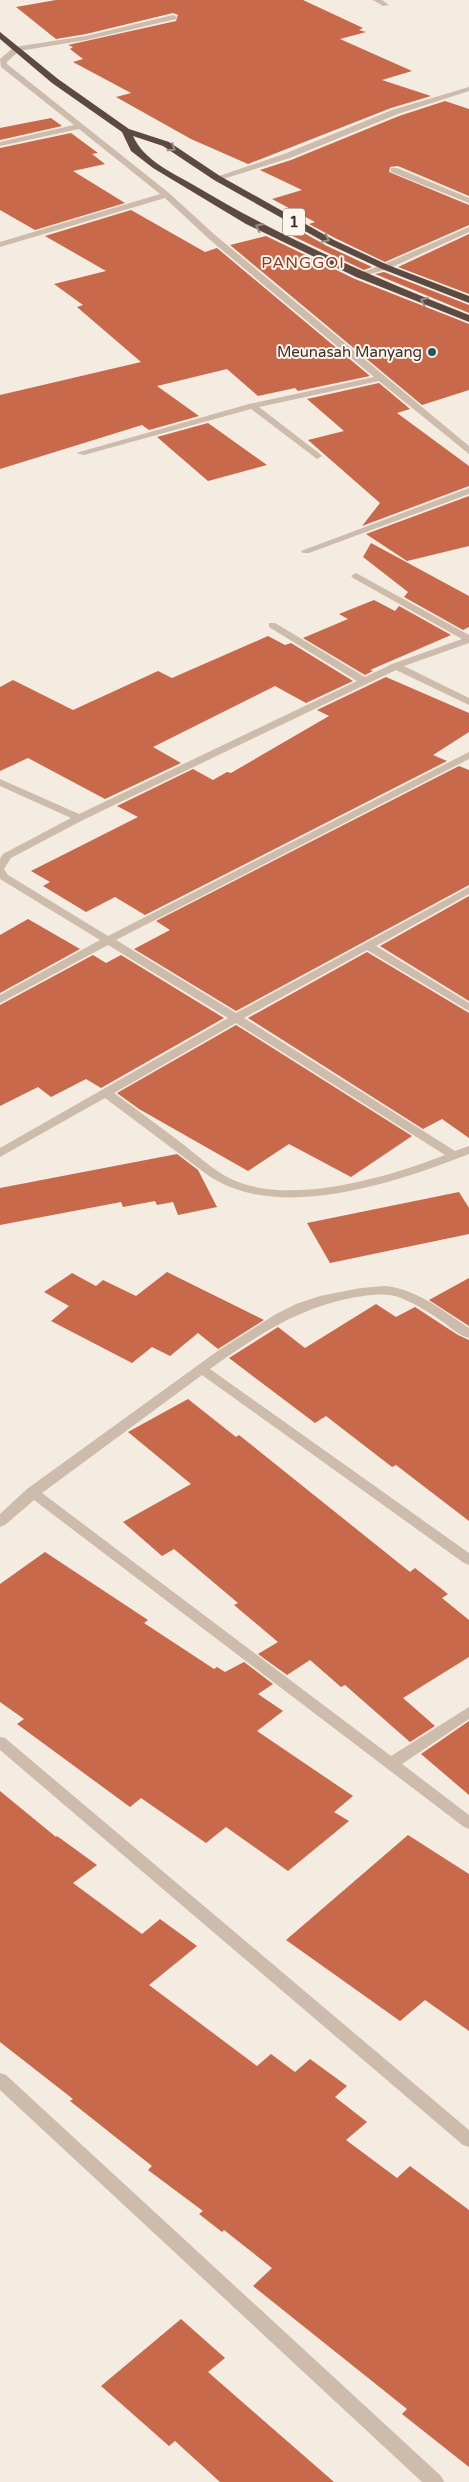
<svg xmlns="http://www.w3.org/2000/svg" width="469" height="2482" viewBox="0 0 469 2482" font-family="'Varela Round',sans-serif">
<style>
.building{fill:#c8694b}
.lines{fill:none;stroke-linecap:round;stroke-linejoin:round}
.minor{fill:#cdbbac;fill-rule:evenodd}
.highway{fill:#5c4a42;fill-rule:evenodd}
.oneway{stroke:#9c8e87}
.poi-dot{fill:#1f5a5e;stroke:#fbf5ee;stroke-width:2}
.labels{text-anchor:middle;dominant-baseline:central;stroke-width:4;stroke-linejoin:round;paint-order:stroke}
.far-poi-label{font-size:15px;fill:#3b302b;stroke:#fbf5ee;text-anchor:end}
.shield{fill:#fbf5ee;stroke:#756b66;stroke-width:1}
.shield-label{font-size:16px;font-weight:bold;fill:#3b302b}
.far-quarter-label{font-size:16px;letter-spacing:1px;fill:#8c3b22;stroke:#fbf5ee}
</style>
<rect width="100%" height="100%" fill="#f4ebe1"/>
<!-- building -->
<path class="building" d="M56,0H303L363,28L359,30L366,32L340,39L412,71L382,80L431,96L391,108L248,164L191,139L116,97L131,93L73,62L83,59L70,49L73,47L68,45L176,21L178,15L173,13L86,34L56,39L16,7Z
M445,101L469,109V196L398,166L390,167L389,172L469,205V225L385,262L335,238L309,224L315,222L272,199L302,190L260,170L291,160L399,116Z
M51,118L62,126L0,140V128Z
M71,133L98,153L92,154L105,164L73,171L125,203L35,230L0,210V148Z
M131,210L205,252L217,248L370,376L298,391L295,388L258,396L227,369L157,386L199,416L149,430L142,425L0,469V395L141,362L77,307L83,305L54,284L106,271L45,236Z
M295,228L327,246L372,267L364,270L282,231Z
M469,234V294L398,267Z
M266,236L355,279L469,324V390L422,405L230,245Z
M384,272L469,305V313L375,274Z
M379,383L410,409L397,413L469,466V486L362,526L380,503L308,440L344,431L307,399Z
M208,423L267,465L208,481L157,437Z
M469,496V546L407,561L366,534Z
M371,543L469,596V627L463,630L404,597L408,592L363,557Z
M374,600L395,611L399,606L451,635L370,670L373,671L365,675L303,638L348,619L339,614Z
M268,636L285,645L291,643L353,681L306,703L275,686L153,747L181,763L105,799L28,758L0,771V687L13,680L73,710L158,671L172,678Z
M386,677L469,713V732L433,755L447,761L145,915L115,897L86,912L43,886L50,882L31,871L138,817L117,806L193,769L213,780L227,772L231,773L329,716L317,710Z
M459,766L469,770V885L236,1011L134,949L170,930L156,921Z
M469,896V1001L380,946Z
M28,919L80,949L0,993V935Z
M367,952L469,1013V1138L442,1119L423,1129L248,1018Z
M93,955L106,963L121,955L224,1018L101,1088L86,1079L51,1097L38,1087L0,1106V1005Z
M236,1025L412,1136L351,1177L289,1144L248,1171L139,1109L117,1093Z
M177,1154L198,1170L217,1207L178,1215L173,1202L157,1205L155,1201L123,1207L121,1202L0,1225V1188Z
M459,1192L469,1208V1234L330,1263L307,1223Z
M167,1272L264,1320L218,1349L198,1333L170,1356L152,1347L132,1363L51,1321L69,1306L44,1292L72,1273L96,1286L103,1280L136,1296Z
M469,1278V1326L429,1300Z
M376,1304L396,1317L415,1307L458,1335L469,1340V1521L396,1465L392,1467L326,1416L315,1423L229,1358L278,1327L305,1348Z
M188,1399L236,1437L239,1435L410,1572L415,1568L448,1594L442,1598L469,1620V1657L403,1698L435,1726L410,1742L345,1685L341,1687L310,1660L287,1675L258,1654L278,1642L234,1605L238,1603L174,1549L162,1556L123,1522L191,1484L128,1432Z
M45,1552L148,1620L144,1623L214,1669L217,1667L225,1672L244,1662L273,1684L258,1694L283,1711L257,1731L353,1796L334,1812L349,1821L288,1871L226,1827L206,1843L141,1798L130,1807L17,1724L24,1719L0,1702V1584Z
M469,1721V1795L421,1754Z
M0,1791L56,1837L57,1836L97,1865L73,1883L142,1934L160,1919L197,1946L149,1985L257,2066L271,2054L295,2072L310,2059L347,2086L335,2097L367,2122L346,2140L397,2178L410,2166L469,2210V2467L402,2414L407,2409L253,2286L272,2268L224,2230L222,2232L199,2214L203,2211L148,2170L152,2166L70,2101L73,2099L0,2042Z
M408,1835L469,1874V2031L425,2000L400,2021L286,1940Z
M181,2319L225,2358L208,2372L334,2482H220L175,2441L169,2446L101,2386Z"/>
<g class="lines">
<!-- minor -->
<path class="minor" d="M373,0H382L389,5L383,6Z
M173,15L177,17L176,19L86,40L19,51L7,62V64L169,193L215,235L469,446V454L379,381L259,407L320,454L322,456L317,459L251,409L84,455L76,453L249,404L374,377L209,239L165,198L0,247V242L160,194L79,129L0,146V142L74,125L1,67L0,59L14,47L86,36Z
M469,87V91L398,114L290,158L220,180L213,178L284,154L392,110Z
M391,168H397L469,198V203L391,172Z
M469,227V232L388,269L359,277L355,275L382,265Z
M469,488V494L309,553H303L301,551Z
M356,573L469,635V643L404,666L469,698V705L396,670L83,820L11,858L4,869L8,875L108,936L469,752V759L116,940L236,1013L469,887V894L376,946L469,1003V1011L367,950L244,1018L455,1151L469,1146V1154C397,1182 280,1223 209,1176L105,1098L0,1157V1148L228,1018L108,945L0,1003V995L100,940L0,879V859L3,854L71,818L0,786V779L79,814L357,681L269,627V623H275L365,677L392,664L462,639L353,578L351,576ZM236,1023L445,1155C386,1178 286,1208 227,1177C211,1168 198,1156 184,1145C161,1127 137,1110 114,1093Z
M385,1286C417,1289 443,1311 469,1328V1338C460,1336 451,1328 443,1322C430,1313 416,1304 401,1298C386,1292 370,1295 356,1297C299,1307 256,1336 210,1369L469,1553V1565L464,1563L202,1375L42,1493L391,1756L469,1707V1719L402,1764L469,1815V1829L464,1827L34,1500L5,1525L0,1527V1514L27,1489L219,1350L276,1314L296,1304L320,1296L361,1288Z
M0,1737L5,1738L469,2130V2147L463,2145L0,1750Z
M0,2073L6,2075L441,2476L444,2482H422L0,2090Z"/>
<!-- highway -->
<path class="highway" d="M0,32L58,79L129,129L169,142L220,176L334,240L388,265L469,296V303L382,269L328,244L214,180L163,146L133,136C144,161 175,174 197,187C284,239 375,278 469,315V322L356,277L246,224L153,168L131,151L122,132L52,83L0,39Z"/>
</g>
<!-- one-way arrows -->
<defs><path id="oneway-chevron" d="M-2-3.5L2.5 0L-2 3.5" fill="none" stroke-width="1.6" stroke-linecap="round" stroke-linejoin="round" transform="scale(1.25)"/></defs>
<g class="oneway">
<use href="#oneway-chevron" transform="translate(172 148) rotate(33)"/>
<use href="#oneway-chevron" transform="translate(259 227) rotate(-154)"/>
<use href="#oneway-chevron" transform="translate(326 239) rotate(27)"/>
<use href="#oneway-chevron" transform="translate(424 301) rotate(-158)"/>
</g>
<!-- markers -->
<circle class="poi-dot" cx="432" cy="352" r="5"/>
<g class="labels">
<!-- far-poi labels -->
<g class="far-poi-label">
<text x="422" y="352">Meunasah Manyang</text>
</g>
<!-- shield labels -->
<rect class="shield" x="283" y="208.5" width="22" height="27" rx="4"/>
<g class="shield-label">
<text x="294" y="222">1</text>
</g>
<!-- far-quarter labels -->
<g class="far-quarter-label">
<text x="303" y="263">PANGGOI</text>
</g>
</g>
</svg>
